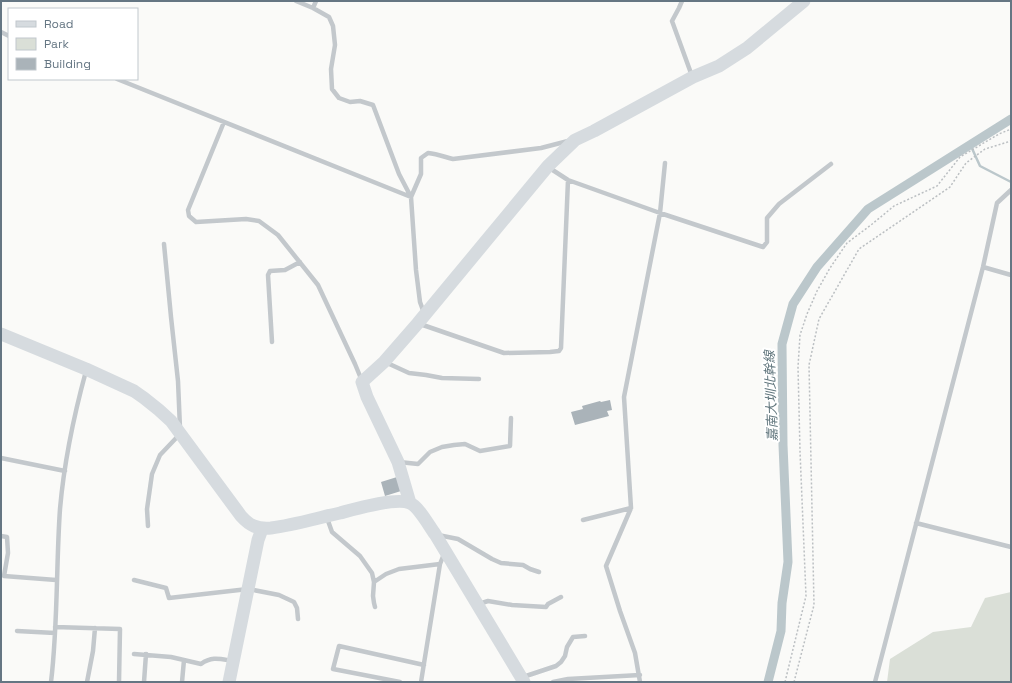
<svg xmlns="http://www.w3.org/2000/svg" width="1012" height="683" viewBox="0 0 1012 683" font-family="'Space Grotesk','Noto Sans TC',sans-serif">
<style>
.green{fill:#dadfd7}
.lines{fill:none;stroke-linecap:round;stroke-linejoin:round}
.stream{stroke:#bbc7cb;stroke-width:2.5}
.canal{stroke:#bbc7cb;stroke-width:9}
.building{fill:#aab3b9}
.path{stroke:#bbbfc2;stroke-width:1.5;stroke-dasharray:2 2;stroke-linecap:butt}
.lane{stroke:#c3c8cc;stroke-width:4.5}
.secondary{stroke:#d6dbdf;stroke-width:13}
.labels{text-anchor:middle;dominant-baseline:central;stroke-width:4;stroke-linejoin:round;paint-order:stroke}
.water-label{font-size:13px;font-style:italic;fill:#60757c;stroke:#fff}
</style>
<rect width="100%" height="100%" fill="#fafaf8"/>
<!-- green -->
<path class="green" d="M1011,592V682H887L890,659L933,632L971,627L985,598Z"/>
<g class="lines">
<!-- stream -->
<path class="stream" d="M970,144L980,166L1011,182"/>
<!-- canal -->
<path class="canal" d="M768,682L781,631L782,603L788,562L783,445L782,344L793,304L817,267L868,209L1011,119"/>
</g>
<!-- building -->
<path class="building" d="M610,400L612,410L607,411L609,416L575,425L571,412L583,409L582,406L600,401L601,402Z
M397,477L401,491L385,496L381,482Z"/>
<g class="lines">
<!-- path -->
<path class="path" d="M785,682L806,596L800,451L798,367L800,335L807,314L817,291L830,268L847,243L871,225L894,206L937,186L960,157L999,134L1011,129
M794,682L814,605L809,365L819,319L859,249L950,187L966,163L985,149L1011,141"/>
<!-- lane -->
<path class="lane" d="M296,1L313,8L329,17L333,26L335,45L331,69L332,89L339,98L350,102L360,101L373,105L399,174L411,197L416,270L420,302L424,313
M682,1L679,8L672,21L692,76
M313,8L316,1
M1,32L9,36
M117,79L411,197L421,174V158L428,153C437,154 445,157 453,159L541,148L568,141
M224,122L188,210L189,216L196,222L246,219L259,221L278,235L318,285L355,364L362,381
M548,167L568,180L660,213L763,247L767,242V218L779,204L831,164
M164,244L171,317L178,381L180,428
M983,267L1011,275
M420,324L504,353L550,352L559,351L561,348L568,180
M272,342L268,275L270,271L285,270L300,262
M385,362L409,373L426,375L442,378L479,379
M1,458L65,471
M399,462L418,464L430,452L442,447L454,445L465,444L480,451L510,446L511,418
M327,518L332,532L360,556L372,573L374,582L373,596L374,603L375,607
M583,520L631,508
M916,523L1011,547
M148,526L147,509L152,474L160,455L179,435
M438,535L458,539L492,559L501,563L523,565L530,569L539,572
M1,536L7,537L8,553L4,576L56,580
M134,580L166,588L169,598L248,589L279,595L294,602L297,608L298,619
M374,582L386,574L399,569L440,564
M479,604L488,601L512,605L546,607L548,604L561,597
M55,627L120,629L119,682
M17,631L55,633
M134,654L171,657L201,664C212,656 220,659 233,661
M523,677L556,666L561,662L565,656L567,647L573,637L585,636
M51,682C58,625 56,566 60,509C64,463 74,415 86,371
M87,682L93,651L95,628
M144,682L146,654
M182,682L184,660
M400,682L333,669L339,646L424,665
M421,682L440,564L444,554
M553,682L568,679L640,675
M640,682L635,653L620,611L606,566L631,508L624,397L660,213L665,163
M875,682L983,267L997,203L1011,190"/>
<!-- secondary -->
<path class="secondary" d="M1,334L86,369L134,391L144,398L159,410L171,421L241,516C250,526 257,529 271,528C294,525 317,518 340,513C355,509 396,497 410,503C419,507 429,526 435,534L524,682
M410,503L398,462L367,397L362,382L384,362L418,323L548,166L575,140L594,131L693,77L719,66L747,48L804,1
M229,682L258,540L262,529"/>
</g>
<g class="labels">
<!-- water labels -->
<g class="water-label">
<text transform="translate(771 396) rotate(-92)">嘉南大圳北幹線</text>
</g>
</g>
<!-- border -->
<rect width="1012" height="683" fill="none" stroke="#657683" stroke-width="4"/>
<!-- legend -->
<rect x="8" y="8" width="130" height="72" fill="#ffffff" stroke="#c1c8cd"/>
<rect x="16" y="21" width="20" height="6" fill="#d6dbdf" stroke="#c1c8cd"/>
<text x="44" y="28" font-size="12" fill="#657683">Road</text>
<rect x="16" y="38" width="20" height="12" fill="#dadfd7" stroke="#c1c8cd"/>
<text x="44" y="48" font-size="12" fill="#657683">Park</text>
<rect x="16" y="58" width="20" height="12" fill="#aab3b9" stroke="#c1c8cd"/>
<text x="44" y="68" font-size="12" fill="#657683">Building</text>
</svg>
